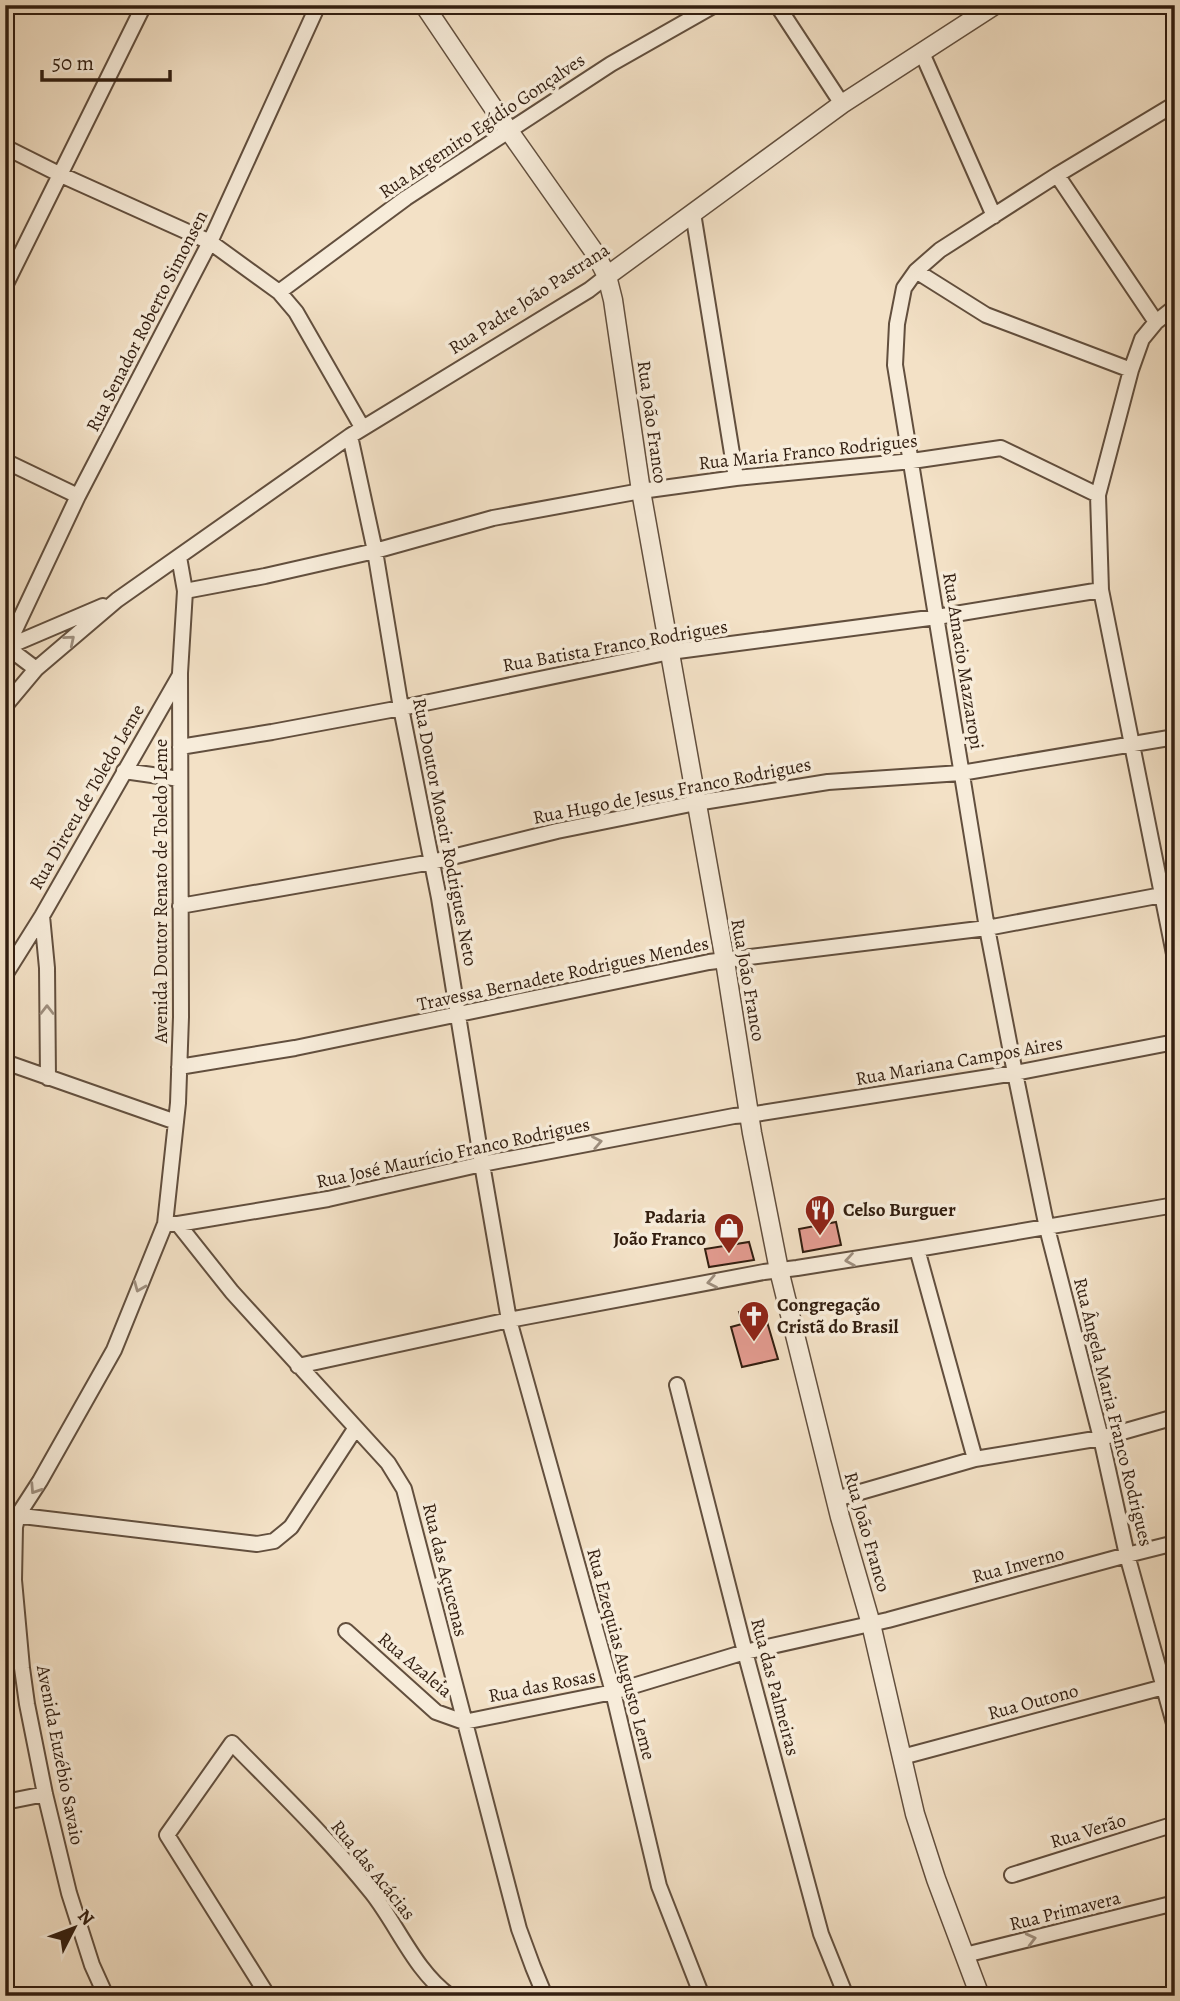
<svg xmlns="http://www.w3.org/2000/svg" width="1180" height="2001" viewBox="0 0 1180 2001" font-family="Alegreya,serif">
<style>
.building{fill:#e49c91;stroke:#321e10;stroke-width:2}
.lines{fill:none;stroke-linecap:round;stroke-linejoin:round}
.minor-casing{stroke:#624f3e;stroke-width:18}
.tertiary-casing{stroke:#624f3e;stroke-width:21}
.minor{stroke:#f7ecda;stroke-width:14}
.tertiary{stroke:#f7ecda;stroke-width:18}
.oneway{stroke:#9e8f7f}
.labels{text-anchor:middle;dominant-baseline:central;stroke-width:7;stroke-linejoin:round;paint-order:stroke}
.street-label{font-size:19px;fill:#321e10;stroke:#f7ecda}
.poi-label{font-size:19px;font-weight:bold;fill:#321e10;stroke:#f7ecda;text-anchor:start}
</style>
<rect width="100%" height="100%" fill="#f3e1c6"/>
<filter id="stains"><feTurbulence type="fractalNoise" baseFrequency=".00286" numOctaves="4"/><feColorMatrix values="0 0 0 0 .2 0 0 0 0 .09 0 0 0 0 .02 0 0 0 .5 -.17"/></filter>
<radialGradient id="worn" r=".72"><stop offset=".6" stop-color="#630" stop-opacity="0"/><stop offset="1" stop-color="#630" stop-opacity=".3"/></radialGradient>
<!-- building -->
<path class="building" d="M836,1222L841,1245L803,1252L799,1229Z
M749,1242L754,1260L709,1267L705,1249Z
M747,1309H753L757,1319L765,1315L778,1359L742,1367L731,1327L742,1324L739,1312Z"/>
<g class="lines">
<!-- minor casing -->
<g class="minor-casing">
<path id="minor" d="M777,5L842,104
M922,53L994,216
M1175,104L1057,175L940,250L916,271L904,288L897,324L895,365L987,928L1015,1073L1047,1228L1101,1438L1127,1555L1175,1727
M5,147L59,174L210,242L279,292L296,312L362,427
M1057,175L1156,322
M693,213L736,478
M916,271L986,315L1131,370
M5,286L144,5
M279,292L406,198L611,64L715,5
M1175,307L1156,322L1142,339L1131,370L1098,495L1101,590L1175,959
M350,436L375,551L401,708L439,898L482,1164L509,1320L613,1692L659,1886L702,1996
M5,461L78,496
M185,591L265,576L375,551L493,518L641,491L736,478L912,461L1001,448L1098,495
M7,647L103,606
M7,647L36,669
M5,651L78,496L210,242L318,5
M5,706L36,669L117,600L350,436L589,290L607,276
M180,747L272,732L401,708L670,652L937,617L1101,590
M124,771L180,779
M180,906L432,862L557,831L696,803L828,782L961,773L1175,737
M42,916L47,968L48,1078
M5,975L42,916L180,675
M5,1062L176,1122
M179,1067L295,1048L709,962L987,928L1162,895
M165,1224H178L328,1199L482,1164L734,1116L749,1115L1015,1073L1175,1042
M178,1224L232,1292L388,1463L404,1489L519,1929L533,1967L545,1996
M917,1249L975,1459
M298,1366L509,1320L764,1272L797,1268L917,1249L1175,1205
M677,1385L745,1652L821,1934L846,1996
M836,1499L975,1459L1101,1438L1175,1417
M5,1514L257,1544L274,1541L291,1527L355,1429
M346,1631L436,1712L464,1722L613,1692L745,1652L888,1620L1127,1555L1175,1543
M902,1757L1175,1684
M5,1802L45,1794
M1012,1875L1175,1824
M965,1955L1175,1903
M106,1996L92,1965L69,1893L45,1794L27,1704L22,1668L14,1580L15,1527L18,1515L40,1481L114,1350L165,1224L178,1103L181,1017L180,673L185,591L179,557
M268,1996L167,1835L232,1743C280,1792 329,1839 372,1893C398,1926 415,1971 450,1996"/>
</g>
<!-- tertiary casing -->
<g class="tertiary-casing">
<path id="tertiary" d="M424,5L509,131L595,253L607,276L613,300L641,491L725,961L752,1133L779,1270L840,1517L871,1624L915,1814L936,1879L980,1996
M607,276L842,104L995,5"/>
</g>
<!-- minor -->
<use href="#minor" class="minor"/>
<!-- tertiary -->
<use href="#tertiary" class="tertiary"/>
</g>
<!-- one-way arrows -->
<defs><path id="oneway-chevron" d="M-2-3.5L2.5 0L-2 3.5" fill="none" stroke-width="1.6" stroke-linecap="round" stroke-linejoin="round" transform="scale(1.75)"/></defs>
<g class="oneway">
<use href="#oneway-chevron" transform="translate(70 640) rotate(-40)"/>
<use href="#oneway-chevron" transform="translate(47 1010) rotate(-90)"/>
<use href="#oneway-chevron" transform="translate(597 1142) rotate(-11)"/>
<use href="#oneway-chevron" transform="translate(850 1260) rotate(171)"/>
<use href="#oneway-chevron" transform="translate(712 1282) rotate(169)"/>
<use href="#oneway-chevron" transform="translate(139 1287) rotate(112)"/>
<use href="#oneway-chevron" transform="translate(35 1489) rotate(123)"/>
<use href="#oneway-chevron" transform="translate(1031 1939) rotate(-14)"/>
</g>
<!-- icons -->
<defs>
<g id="restaurant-pin" transform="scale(1.575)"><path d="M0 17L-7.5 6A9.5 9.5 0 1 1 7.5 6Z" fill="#8f2418" stroke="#f7ecda"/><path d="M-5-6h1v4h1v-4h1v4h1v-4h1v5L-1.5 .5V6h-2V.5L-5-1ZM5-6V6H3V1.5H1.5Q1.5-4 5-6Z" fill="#fff"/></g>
<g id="shop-pin" transform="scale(1.575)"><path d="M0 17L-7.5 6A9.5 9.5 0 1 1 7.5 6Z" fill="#8f2418" stroke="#f7ecda"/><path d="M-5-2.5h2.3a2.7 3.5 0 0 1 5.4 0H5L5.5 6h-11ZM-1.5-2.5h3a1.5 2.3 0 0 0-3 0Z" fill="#fff"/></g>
<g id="church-pin" transform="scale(1.575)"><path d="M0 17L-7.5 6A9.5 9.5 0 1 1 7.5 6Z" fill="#8f2418" stroke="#f7ecda"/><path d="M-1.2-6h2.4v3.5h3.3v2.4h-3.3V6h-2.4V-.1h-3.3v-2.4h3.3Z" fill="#fff"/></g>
</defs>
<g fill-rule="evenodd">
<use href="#restaurant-pin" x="820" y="1210"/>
<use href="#shop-pin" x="729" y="1228"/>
<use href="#church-pin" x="754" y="1316"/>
</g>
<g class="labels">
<!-- street labels -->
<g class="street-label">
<text transform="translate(482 126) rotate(-34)">Rua Argemiro Egídio Gonçalves</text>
<text transform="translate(529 299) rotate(-33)">Rua Padre João Pastrana</text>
<text transform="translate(147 321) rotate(-63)">Rua Senador Roberto Simonsen</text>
<text transform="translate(652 422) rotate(82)">Rua João Franco</text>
<text transform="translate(808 452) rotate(-6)">Rua Maria Franco Rodrigues</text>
<text transform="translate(615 646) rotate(-10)">Rua Batista Franco Rodrigues</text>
<text transform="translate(963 661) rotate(81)">Rua Amacio Mazzaropi</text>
<text transform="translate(672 791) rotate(-11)">Rua Hugo de Jesus Franco Rodrigues</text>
<text transform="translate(87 797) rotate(-60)">Rua Dirceu de Toledo Leme</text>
<text transform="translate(445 832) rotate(79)">Rua Doutor Moacir Rodrigues Neto</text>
<text transform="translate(161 891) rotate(-90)">Avenida Doutor Renato de Toledo Leme</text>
<text transform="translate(563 974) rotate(-12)">Travessa Bernadete Rodrigues Mendes</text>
<text transform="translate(748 980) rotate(80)">Rua João Franco</text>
<text transform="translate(959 1061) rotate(-10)">Rua Mariana Campos Aires</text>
<text transform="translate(453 1153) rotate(-12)">Rua José Maurício Franco Rodrigues</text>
<text transform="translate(1113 1412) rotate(76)">Rua Ângela Maria Franco Rodrigues</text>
<text transform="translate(867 1532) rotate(74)">Rua João Franco</text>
<text transform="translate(1018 1565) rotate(-15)">Rua Inverno</text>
<text transform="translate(445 1570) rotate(76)">Rua das Açucenas</text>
<text transform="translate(621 1654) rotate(75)">Rua Ezequias Augusto Leme</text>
<text transform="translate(415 1665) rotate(40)">Rua Azaleia</text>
<text transform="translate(542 1686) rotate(-11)">Rua das Rosas</text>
<text transform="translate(775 1687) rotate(75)">Rua das Palmeiras</text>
<text transform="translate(1033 1702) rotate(-15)">Rua Outono</text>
<text transform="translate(60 1755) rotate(79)">Avenida Euzébio Savaio</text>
<text transform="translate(1088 1831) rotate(-17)">Rua Verão</text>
<text transform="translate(373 1870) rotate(51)">Rua das Acácias</text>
<text transform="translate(1065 1911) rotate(-14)">Rua Primavera</text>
</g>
<!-- poi labels -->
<g class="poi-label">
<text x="843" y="1210">Celso Burguer</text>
<text x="706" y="1217" text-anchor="end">Padaria<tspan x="706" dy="22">João Franco</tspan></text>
<text x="777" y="1305">Congregação<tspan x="777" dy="22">Cristã do Brasil</tspan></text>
</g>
</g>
<!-- margin -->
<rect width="1180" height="2001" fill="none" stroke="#f3e1c6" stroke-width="28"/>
<rect x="7" y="7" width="1166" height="1987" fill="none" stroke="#321e10" stroke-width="3.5"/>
<rect x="14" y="14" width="1152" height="1973" fill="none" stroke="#321e10" stroke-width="2"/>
<!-- north arrow -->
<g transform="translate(74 1928) rotate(48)" stroke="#f7ecda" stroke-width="5" paint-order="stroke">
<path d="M0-5L12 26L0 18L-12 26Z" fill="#321e10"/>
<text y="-10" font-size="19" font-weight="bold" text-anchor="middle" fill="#321e10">N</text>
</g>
<!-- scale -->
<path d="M42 70v10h128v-10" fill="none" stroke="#321e10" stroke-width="3.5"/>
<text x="52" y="70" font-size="21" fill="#321e10" stroke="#f7ecda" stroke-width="5" paint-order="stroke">50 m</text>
<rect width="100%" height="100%" filter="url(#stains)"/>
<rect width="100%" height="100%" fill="url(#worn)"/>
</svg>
